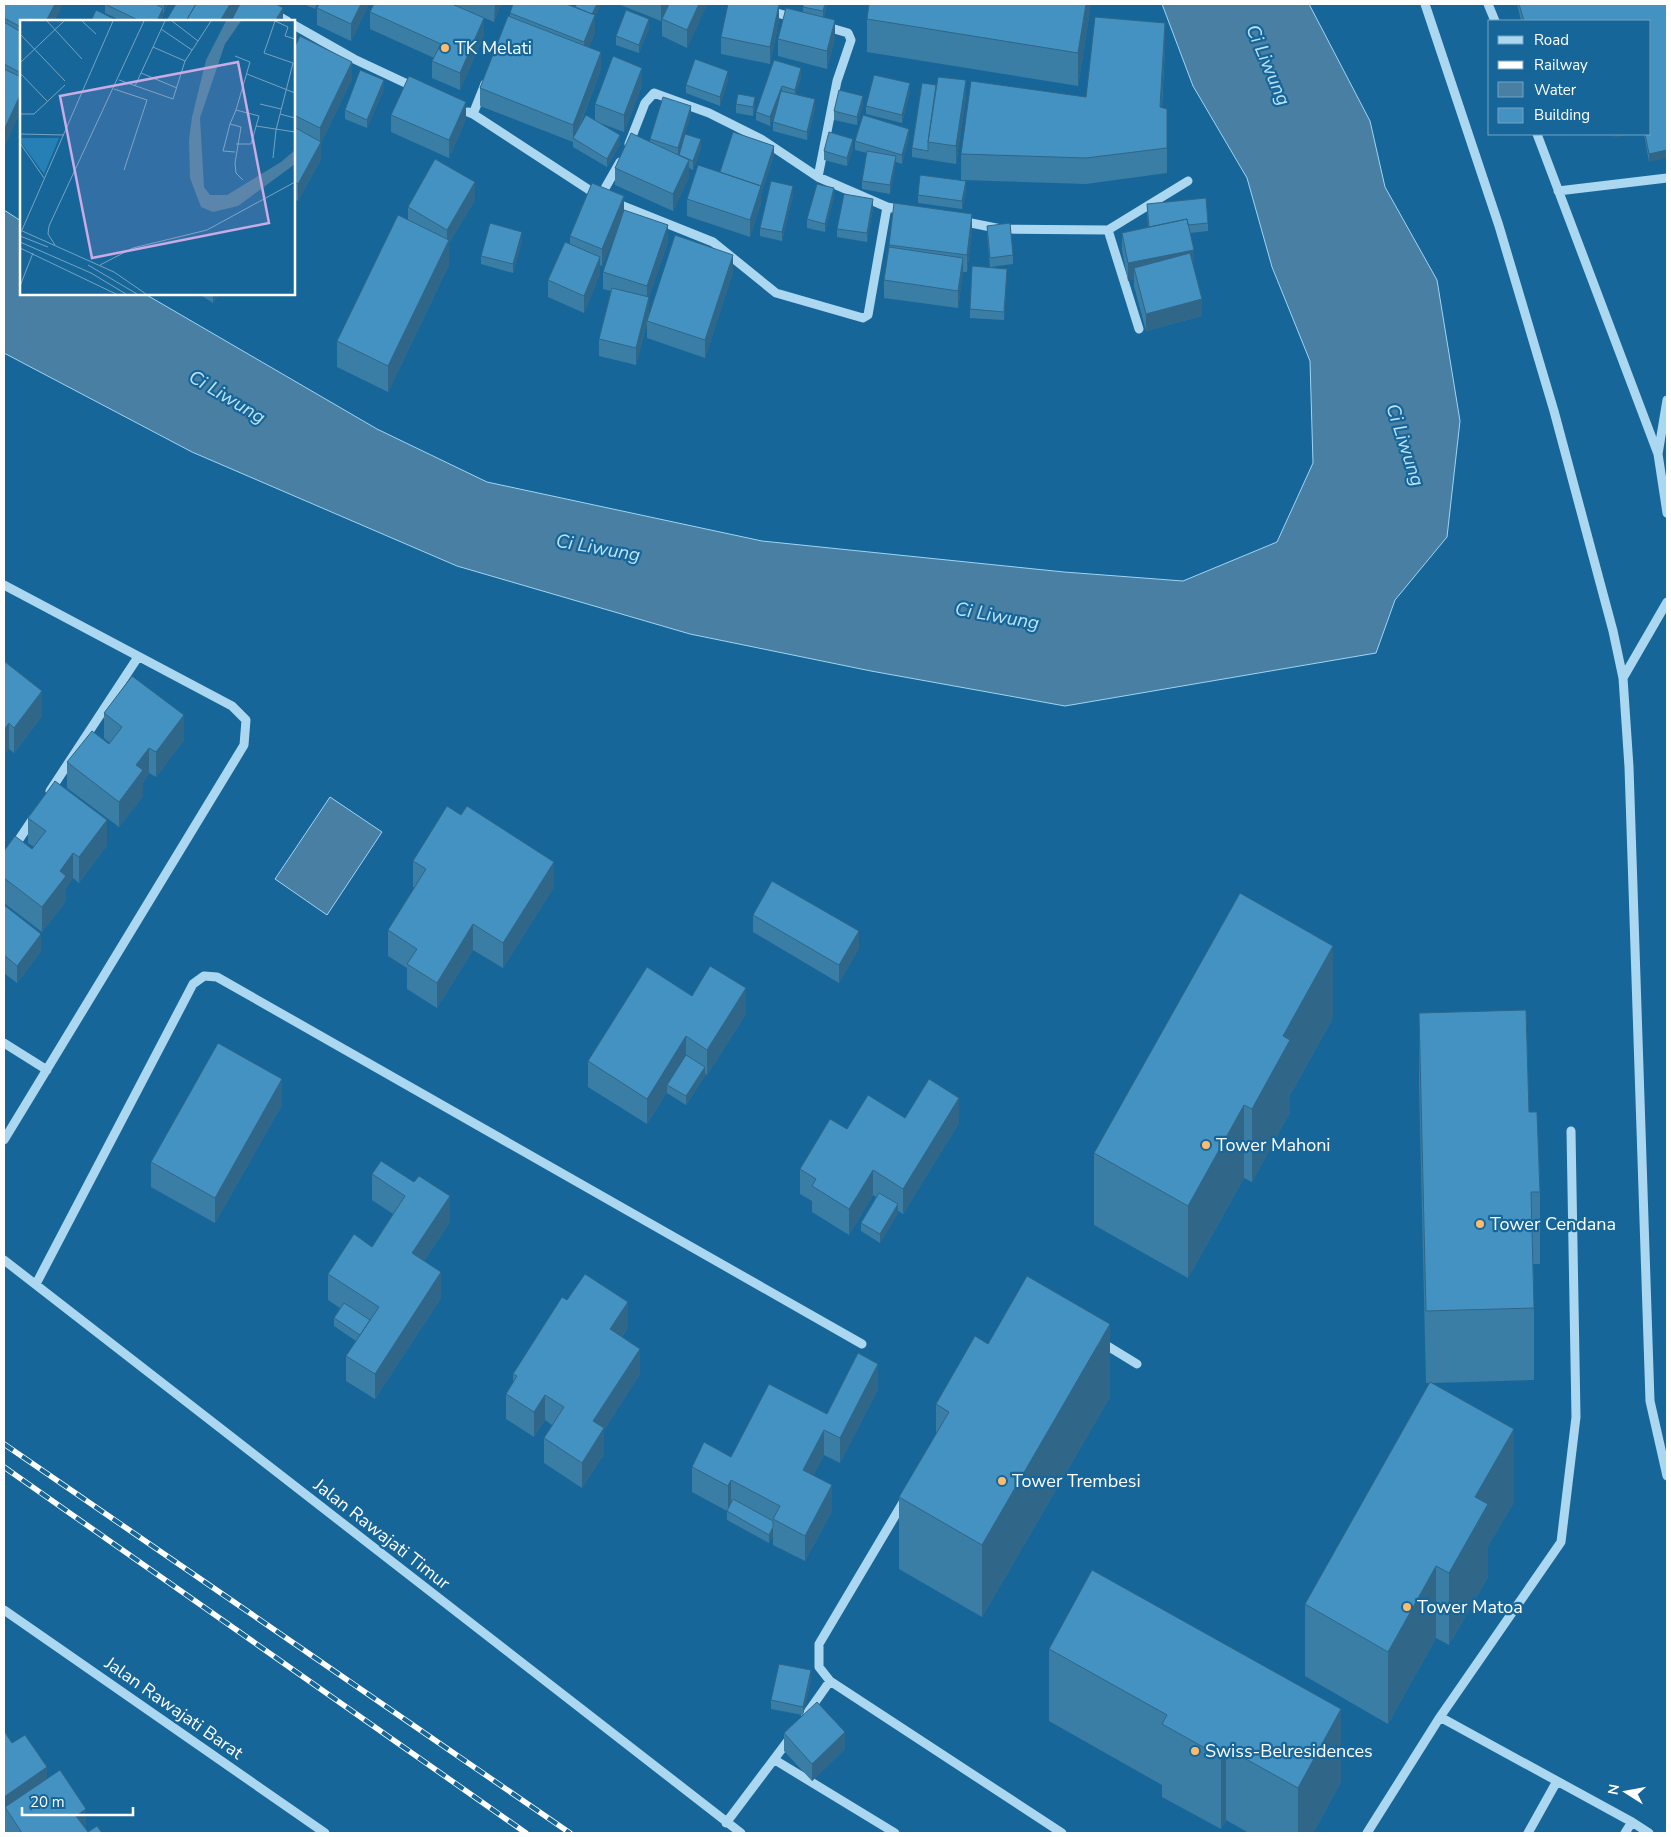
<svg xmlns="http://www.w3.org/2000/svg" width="1671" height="1837" viewBox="0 0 1671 1837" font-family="'Nunito Sans',sans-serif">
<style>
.water{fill:#487fa2;stroke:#9ed5f4}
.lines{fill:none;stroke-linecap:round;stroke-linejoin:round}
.minor{stroke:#acd7f1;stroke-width:9}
.rail-casing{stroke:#fff;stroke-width:5.5}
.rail{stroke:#176699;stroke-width:4;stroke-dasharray:11;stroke-linecap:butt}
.wall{fill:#3a7ea6}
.shaded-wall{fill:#306687}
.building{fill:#4492c1;stroke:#306687}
.poi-dot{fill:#ffbb6c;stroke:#176699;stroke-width:2}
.labels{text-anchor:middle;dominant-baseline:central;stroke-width:4.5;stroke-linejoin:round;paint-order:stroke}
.poi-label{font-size:18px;fill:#fff;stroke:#176699;text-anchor:start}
.street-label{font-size:18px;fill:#fff;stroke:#176699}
.water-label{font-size:19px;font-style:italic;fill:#bce2f8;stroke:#176699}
.inset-road{fill:none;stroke:#74a3c2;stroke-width:1}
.view{fill:#caabe5;fill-opacity:0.15;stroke:#caabe5;stroke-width:2.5}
.inset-edge{fill:none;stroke:#fff;stroke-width:2.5}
</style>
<rect width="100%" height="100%" fill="#176699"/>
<!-- water -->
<path class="water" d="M1162,4H1309L1370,121L1385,187L1437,280L1460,421L1447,537L1395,600L1376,653L1065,706L871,671L690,634L457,566L192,452L4,353V210L21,221V294H145L377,429L487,482L762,541L1064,572L1183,581L1277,542L1313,463L1310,361L1272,267L1247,178L1193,86Z
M330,797L382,832L327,915L275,879Z"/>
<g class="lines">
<!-- minor -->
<path class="minor" d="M256,4L287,21
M753,4L766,10L795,18
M1425,4L1499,226L1554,411L1613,631L1623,678L1629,767L1650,1401L1667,1476
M1488,4L1495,21
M294,25L354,59L416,88
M468,112L473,114L485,84
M473,114L600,197L620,162
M1537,134L1658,454
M629,144L645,103L654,93L709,113L761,139L818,177L887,207L904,210
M818,177L837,81L851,40L848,33L824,26
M1558,191L1667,178
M613,202L713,242L776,293L863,318L868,315L887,207
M961,221L1001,229L1108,230L1188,181
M1108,230L1139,329
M1667,400L1658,454L1667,513
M4,585L232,706L246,720L244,745L4,1140
M1623,678L1667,602
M50,791L138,657
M4,862L34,817
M4,1043L47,1070
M4,1260L741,1833
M36,1284L193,984L204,976L217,977L862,1344
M1101,1342L1137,1364
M905,1499L819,1644V1667L830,1681L1062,1833
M4,1610L325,1833
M806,1715L830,1681
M1440,1717L1632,1822L1649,1833
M775,1760L895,1833
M726,1823L790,1738
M1367,1833L1440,1717L1561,1542L1576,1417L1571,1131
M1528,1833L1557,1781
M1625,1833L1632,1822"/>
<!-- rail casing -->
<g class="rail-casing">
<path id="rail" d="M4,1444L570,1833
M4,1467L526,1833"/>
</g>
<!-- rail -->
<use href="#rail" class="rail"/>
</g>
<!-- wall -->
<path class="wall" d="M4,4H63L54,21H21V110L4,147Z
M105,4H168L163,14V16L161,21H122L105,13Z
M304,4H317L315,9Z
M319,4H369L351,41L317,25V8Z
M374,4H501L494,22L480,16L484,35L460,90L432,78V61L434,58L370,29V12Z
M618,4H668L661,21Z
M707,4L687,48L662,36V19Z
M803,4H827L824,17L835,37L827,69L778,56V39L803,12Z
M869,4H1091L1078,86L867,52V19Z
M1517,4H1667L1649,162L1644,134H1650V21H1521Z
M510,13L595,17V32L589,47L601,69L580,125L595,120V104L642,85L624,132L600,123L620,144L607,167L573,147V142L480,106V88L510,16Z
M779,21L770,64L721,54V37Z
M649,28L639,53L616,45V36Z
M1165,48L1162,108L1167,109V173L1086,184L961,180V154L1086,97Z
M294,49L352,79L321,143V159L298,201L294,199Z
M774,60L801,77L796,94L815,108L807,140L773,131V122L777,107L770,126L756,120V112Z
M728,80L720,106L686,93V85Z
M936,85L966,97L956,164L912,157V148Z
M384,89L367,128L345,119V110Z
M910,92L902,123L866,114V106Z
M736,104L755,106L753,116L736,113Z
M863,105L857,125L834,120V111Z
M691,114L678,155L701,148L693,170L689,168V177L673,211L615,185V168L650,142V139Z
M391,115L466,119L449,158L391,132Z
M909,137L902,164L896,162L890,194L862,189V181L867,153L855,150V141Z
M853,148L847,166L824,160V151Z
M774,155L761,194V203L750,237L687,216V199L720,172Z
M966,190L962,209L918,203V195Z
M793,195L782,241L760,236V228Z
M834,197L825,232L807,228V219Z
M475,200L449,243V265L388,392L337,367V341L408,219V207Z
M1147,204L1208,223V231L1190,233L1193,267L1202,316L1146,331L1134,286V279L1128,281L1122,250V233L1148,227L1147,213Z
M873,208L867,242L837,237V229Z
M624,211L668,242L649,297V315L733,272L705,358L647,338V323L636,365L599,356V339L611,291L603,289V272L619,224L602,266L600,265V274L584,313L548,297V280L570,244V236Z
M987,226L1013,255V264L990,267L987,234Z
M972,231L967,272H963L958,308L884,298V280L889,245Z
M522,240L513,273L481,264V256Z
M1007,277L1004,320L970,318V309Z
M199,294H219L213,303Z
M4,661L42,716L14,753L9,749Z
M104,713L184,740L156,777L149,773L143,782V796L119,827L67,788V762L109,744L110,743L104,738Z
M28,818L107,845L79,883L73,878L66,888V901L42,932L4,903V851L32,849L34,847L28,843Z
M413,861L554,887L503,968L473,950L437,1008L407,989V968L388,956V930L415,888L413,887Z
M4,905L41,951L17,983L4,973Z
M753,915L859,948L839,983L753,932Z
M692,996L746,1014L707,1075L705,1074V1076L686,1105L667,1093V1092L647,1124L588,1087V1061Z
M1419,1013L1529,1112L1540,1192V1264H1533L1534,1308V1380L1432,1383L1514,1502L1488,1546V1577L1449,1645L1436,1638L1388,1724L1305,1676V1604L1430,1383H1426L1419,1085Z
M1333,1018L1290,1095V1112L1252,1182L1244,1178L1188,1278L1094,1225V1153Z
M282,1105L215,1223L151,1187V1162Z
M905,1118L959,1123L903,1214L898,1211V1213L880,1243L861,1231V1223L876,1197L873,1195L849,1235L812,1212V1201L800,1194V1169L847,1129Z
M372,1174L450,1222L424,1261L441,1298L375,1399L346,1381V1356L356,1341L334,1326V1318L340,1308L328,1300V1274L372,1247L393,1214L372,1200Z
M567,1300L628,1327L622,1337L640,1374L604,1430V1454L582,1488L544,1463V1438L552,1425L545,1420L534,1437L506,1419V1394L513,1383V1374Z
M988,1344L1110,1397L982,1617L899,1569V1497L936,1434V1404Z
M878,1389L840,1463L824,1455L813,1476L832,1511L805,1561L773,1545V1536L769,1543L727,1520V1511L692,1492V1467L731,1457L827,1414Z
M1049,1649L1341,1782L1313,1833H1249L1226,1820L1221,1829L1162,1797V1785L1049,1721Z
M811,1679L803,1715L845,1749L812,1781L784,1751V1733L803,1715L771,1709V1700Z
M4,1731L12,1743L47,1778L88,1832L102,1833H5V1832Z"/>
<!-- shaded-wall -->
<path class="shaded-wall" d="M55,4H63L54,21H46Z
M164,4H168L164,14Z
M230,4H239V6L230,21H220Z
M361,4H369L351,41V24Z
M495,4H501L494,22Z
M597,4H602L595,17V32L584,60V42L589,19Z
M661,4H668L661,21Z
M699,4H707L687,48V30Z
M779,4V21L770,64V47Z
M825,4H827L823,20V11Z
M1086,4H1091L1078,86V53Z
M163,8V16L161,21H157Z
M283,8V21H275Z
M484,18V35L460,90V73Z
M649,19V28L639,53V45Z
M835,20V37L827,69V51Z
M1165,23V48L1160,133V107Z
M601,52V69L574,139H573V125Z
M352,62V79L321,143V159L298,201V184L320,144V128Z
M642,68V85L624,132V115Z
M801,68V77L795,99V90Z
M728,71V80L720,106V97Z
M384,80V89L367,128V120Z
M966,80V97L956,164V146Z
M910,83V92L902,123V115Z
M782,86V94L770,126V117Z
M21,93V110L4,147V130Z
M863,96V105L857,125V117Z
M755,97V106L753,116V107Z
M815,99V108L807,140V132Z
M466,102V119L449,158V140Z
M691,106V114L678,157V148Z
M909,129V137L902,164V155Z
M1613,134H1629L1613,138Z
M620,135V144L607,167V159Z
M701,139V148L693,170V161Z
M853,139V148L847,166V158Z
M774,146V155L761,194V203L750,237V220Z
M1667,150V158L1649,162V154Z
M896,156V164L890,194V185Z
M689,160V177L673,211V194Z
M966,181V190L962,209V201Z
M475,182V200L449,243V265L388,392V366L447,244V230Z
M793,186V195L782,241V232Z
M834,188V197L825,232V224Z
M624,196V214L602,266V249Z
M873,199V208L867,242V233Z
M972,214V231L967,272V255Z
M668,225V242L647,304V286Z
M522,232V240L513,273V264Z
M1194,250V267L1134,268V279L1128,281V263Z
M733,255V272L705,358V340Z
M600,257V274L584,313V296Z
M963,258V275L958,308V291Z
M1007,269V277L1004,320V312Z
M213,294H219L213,303Z
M649,297V314L636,365V348Z
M1202,299V316L1146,331V314Z
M42,691V716L14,753V728Z
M184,715V740L156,777V752Z
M9,723V749L4,755V730Z
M149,748V773L143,782V796L119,827V802L136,765Z
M107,820V845L79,883V857Z
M73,853V878L66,888V901L42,932V907L60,871Z
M554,862V887L503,968V943Z
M473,924V950L437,1008V983Z
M859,931V948L839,983V965Z
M41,934V951L17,983V966Z
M1333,946V1018L1290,1095V1112L1252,1182V1109L1283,1036Z
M746,988V1014L707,1075V1050Z
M686,1036V1062L667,1085V1092L647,1124V1099Z
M705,1067V1076L686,1105V1096Z
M282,1079V1105L215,1223V1198Z
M959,1098V1123L903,1214V1189Z
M1244,1105V1178L1188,1278V1206Z
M873,1170V1195L849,1235V1209Z
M450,1196V1222L412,1279V1253Z
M898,1204V1213L880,1243V1234Z
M441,1272V1298L375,1399V1374Z
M628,1302V1327L610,1354V1329Z
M1110,1324V1397L982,1617V1545Z
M640,1349V1374L604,1430V1454L582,1488V1463L593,1421Z
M878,1364V1389L840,1463V1438Z
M545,1395V1420L534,1437V1412Z
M1514,1429V1502L1488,1546V1577L1449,1645V1573L1475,1497Z
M824,1430V1455L803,1496V1470Z
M731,1480V1506L728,1511V1486Z
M832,1485V1511L805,1561V1536Z
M773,1527V1536L769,1543V1535Z
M1436,1566V1638L1388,1724V1652Z
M811,1670V1679L803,1715V1707Z
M1341,1709V1782L1313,1833H1298V1788Z
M845,1732V1749L812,1781V1764Z
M1226,1748V1820L1221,1829V1757Z
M47,1767V1784L5,1807V1814L4,1815V1797Z
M86,1809V1833L76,1816Z"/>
<!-- building -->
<path class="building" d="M4,4H55L46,21H21V27L4,18Z
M105,4H155L163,8L157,21H140Z
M176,4H196L186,21H166Z
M196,4H230L220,21H186Z
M240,4H276L283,8L275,21H231Z
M319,4H361L351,24L317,8Z
M374,4H452L484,18L460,73L432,61L441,44L370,12Z
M513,4H566L595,15L584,42L510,13Z
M577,4H597L592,14L575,7Z
M669,4H699L687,30L662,19Z
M728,4H779L770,47L721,37Z
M803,4H825L823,11L803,7Z
M869,4H1086L1078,53L867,19Z
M1519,4H1667V150L1649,154L1645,134H1650V21H1524Z
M786,8L835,20L827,51L778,39Z
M96,10L118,21H91Z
M626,10L649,19L639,45L616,36Z
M508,16L601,52L573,125L480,88Z
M1095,17L1165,23L1160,107L1167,109V148L1086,158L961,154L971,81L1086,97Z
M4,22L21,32V73L4,64Z
M300,36L352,62L320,128L294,115V49Z
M613,56L642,68L624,115L595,104Z
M695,59L728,71L720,97L686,85Z
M774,60L801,68L795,90L782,86L770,117L756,112Z
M4,69L21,77V93L4,130Z
M360,70L384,80L367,120L345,110Z
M874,75L910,83L902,115L866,106Z
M409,76L466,102L449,140L391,115Z
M938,77L966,80L956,146L928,142Z
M922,83L936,85L928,142V151L912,148Z
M839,90L863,96L857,117L834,111Z
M781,91L815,99L807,132L773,122Z
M738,94L755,97L753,107L736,104Z
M663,97L691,106L678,148L650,139Z
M586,115L620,135L607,159L573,138Z
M863,115L909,129L902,155L855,141Z
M294,127L321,142L298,184L294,182Z
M733,132L774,146L761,186L720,172Z
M829,132L853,139L847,158L824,151Z
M631,133L689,160L673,194L615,168Z
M685,134L701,139L693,161L679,155Z
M867,151L896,156L890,185L862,181Z
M435,159L475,182L447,230L408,207Z
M698,165L761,186L750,220L687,199Z
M920,175L966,181L962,201L918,195Z
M771,181L793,186L782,232L760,228Z
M592,183L624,196L602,249L570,236Z
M817,184L834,188L825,224L807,219Z
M844,194L873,199L867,233L837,229Z
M1206,198L1208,223L1188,225L1187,219L1149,227L1147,204Z
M894,203L972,214L967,255L889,245Z
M624,210L668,225L647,286L603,272Z
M398,215L449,240L388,366L337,341Z
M1187,219L1194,250L1128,263L1122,233Z
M490,223L522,232L513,264L481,256Z
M1010,223L1013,255L990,258L987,226Z
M675,235L733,255L705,340L647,321Z
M565,242L600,257L584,296L548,280Z
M889,247L963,258L958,291L884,280Z
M1190,253L1202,299L1146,314L1134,268Z
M972,266L1007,269L1004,312L970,309Z
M612,288L649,297L636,348L599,339Z
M4,661L42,691L14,728L9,723L4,730Z
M132,676L184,715L156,752L149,748L136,765L143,770L119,802L67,762L92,731L109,744L122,727L104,713Z
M55,781L107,820L79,857L73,853L60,871L66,876L42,907L4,878V851L15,836L32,849L46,831L28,818Z
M447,806L461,815L467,806L554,862L503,943L473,924L437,983L407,964L417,949L388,930L426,869L413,861Z
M772,881L859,931L839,965L753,915Z
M1240,893L1333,946L1283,1036L1290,1040L1252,1109L1244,1105L1188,1206L1094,1153Z
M4,905L41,934L17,966L4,955Z
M710,966L746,988L707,1050L686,1036L647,1099L588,1061L647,967L692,996Z
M1526,1010L1529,1112H1537L1540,1192H1531L1534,1308L1426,1311L1419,1013Z
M218,1043L282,1079L215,1198L151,1162Z
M686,1055L705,1067L686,1096L667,1085Z
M929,1079L959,1098L903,1189L873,1170L849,1209L812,1186L816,1179L800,1169L830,1119L847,1129L868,1095L905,1118Z
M381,1161L414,1182L419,1176L450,1196L412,1253L441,1272L375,1374L346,1356L379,1307L328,1274L354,1234L372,1247L405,1196L372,1174Z
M879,1193L898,1204L880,1234L861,1223Z
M585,1274L628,1302L610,1329L640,1349L593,1421L604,1428L582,1463L544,1438L564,1407L545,1395L534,1412L506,1394L517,1376L513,1374L562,1297L567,1300Z
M1027,1276L1110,1324L982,1545L899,1497L949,1412L936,1404L975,1336L988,1344Z
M344,1303L370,1320L360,1335L334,1318Z
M858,1353L878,1364L840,1438L824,1430L803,1470L832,1485L805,1536L773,1519L780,1506L731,1480L728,1486L692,1467L704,1442L731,1457L769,1384L827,1414Z
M1430,1382L1514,1429L1475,1497L1488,1504L1449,1573L1436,1566L1388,1652L1305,1604Z
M733,1499L773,1521V1527L769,1535L727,1511Z
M1092,1570L1341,1709L1298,1788L1226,1748L1221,1757L1162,1724L1167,1715L1049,1649Z
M779,1664L811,1670L803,1707L771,1700Z
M817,1702L845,1732L812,1764L784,1733Z
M4,1731L12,1743L25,1735L47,1767L4,1797Z
M60,1770L86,1809L76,1816L88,1832L97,1826L102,1833H22L5,1807Z"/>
<!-- markers -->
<g class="poi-dot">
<circle cx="445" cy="48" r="5"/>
<circle cx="1206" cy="1145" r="5"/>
<circle cx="1480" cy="1224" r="5"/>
<circle cx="1002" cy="1481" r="5"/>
<circle cx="1407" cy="1607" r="5"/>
<circle cx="1195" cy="1751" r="5"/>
</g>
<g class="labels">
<!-- poi labels -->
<g class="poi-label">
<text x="455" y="48">TK Melati</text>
<text x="1216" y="1145">Tower Mahoni</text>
<text x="1490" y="1224">Tower Cendana</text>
<text x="1012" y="1481">Tower Trembesi</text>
<text x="1417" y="1607">Tower Matoa</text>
<text x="1205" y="1751">Swiss-Belresidences</text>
</g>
<!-- street labels -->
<g class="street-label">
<text transform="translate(382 1534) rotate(38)">Jalan Rawajati Timur</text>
<text transform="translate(174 1708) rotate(35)">Jalan Rawajati Barat</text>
</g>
<!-- water labels -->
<g class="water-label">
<text transform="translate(1268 65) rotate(67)">Ci Liwung</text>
<text transform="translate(227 397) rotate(31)">Ci Liwung</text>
<text transform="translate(1405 445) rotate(72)">Ci Liwung</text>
<text transform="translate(598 548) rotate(10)">Ci Liwung</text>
<text transform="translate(997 616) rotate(10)">Ci Liwung</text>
</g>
</g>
<!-- overview -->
<g transform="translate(20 20)">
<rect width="275" height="275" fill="#176699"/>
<path d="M0,118H39L24,154L0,121Z" fill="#2780b5"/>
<path d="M206,1H221L205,24L180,98L184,167L190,175H207L261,142L275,130V144L218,186L193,192L181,187L170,158L169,120L172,97L186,40Z" fill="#487fa2"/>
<path class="inset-road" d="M27,1L62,39M62,1L76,14M152,1L178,21M141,9L172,30M0,14L45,61M133,27L165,41M215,36L230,42L216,90L239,96L231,124H216M0,43L44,1M0,53L27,81M121,53L157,68M227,54L275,73M99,60L153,79L165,41L191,1M115,66L145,1M94,69L127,80L104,150M240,84L261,89M216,90L210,104L221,107L215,143L216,153L223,160M0,94H14L45,65M260,94L275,98M210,104L203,131L215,132M236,106L275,112M0,114L44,115M0,123L24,158M253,138L256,110L273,43L244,33L255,1L268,7L265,16L275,19M0,210L94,252L126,274M2,210L93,1M0,216L28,227M0,222L71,253L106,274M35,225L28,214L29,206L124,1M0,228L96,274M68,245L117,274M80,245L113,228L187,210L275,162M0,266L13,233"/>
<path class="view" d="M218,42L249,203L72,238L40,76Z"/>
<rect width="275" height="275" class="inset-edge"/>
</g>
<!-- border -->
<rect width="1671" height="1837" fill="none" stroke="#ffffff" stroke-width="10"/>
<!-- legend -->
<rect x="1488" y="20" width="162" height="115" fill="#176699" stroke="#74a3c2"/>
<rect x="1498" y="36" width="25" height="8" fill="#acd7f1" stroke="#74a3c2"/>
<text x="1534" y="45" font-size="15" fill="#ffffff">Road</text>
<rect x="1498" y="61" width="25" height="8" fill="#ffffff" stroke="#74a3c2"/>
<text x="1534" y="70" font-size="15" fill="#ffffff">Railway</text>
<rect x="1498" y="82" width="25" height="15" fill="#487fa2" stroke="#74a3c2"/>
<text x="1534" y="95" font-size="15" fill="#ffffff">Water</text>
<rect x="1498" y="108" width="25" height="15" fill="#4492c1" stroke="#74a3c2"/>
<text x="1534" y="120" font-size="15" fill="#ffffff">Building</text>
<!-- north arrow -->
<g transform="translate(1626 1792) rotate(281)" stroke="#176699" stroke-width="4" paint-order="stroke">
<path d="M0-4L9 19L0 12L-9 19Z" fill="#ffffff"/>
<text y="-8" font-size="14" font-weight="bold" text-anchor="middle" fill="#ffffff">N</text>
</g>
<!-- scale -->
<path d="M22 1807v8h111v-8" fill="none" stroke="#ffffff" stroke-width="2.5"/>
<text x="30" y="1807" font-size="15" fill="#ffffff" stroke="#176699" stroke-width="4" paint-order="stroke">20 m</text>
</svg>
